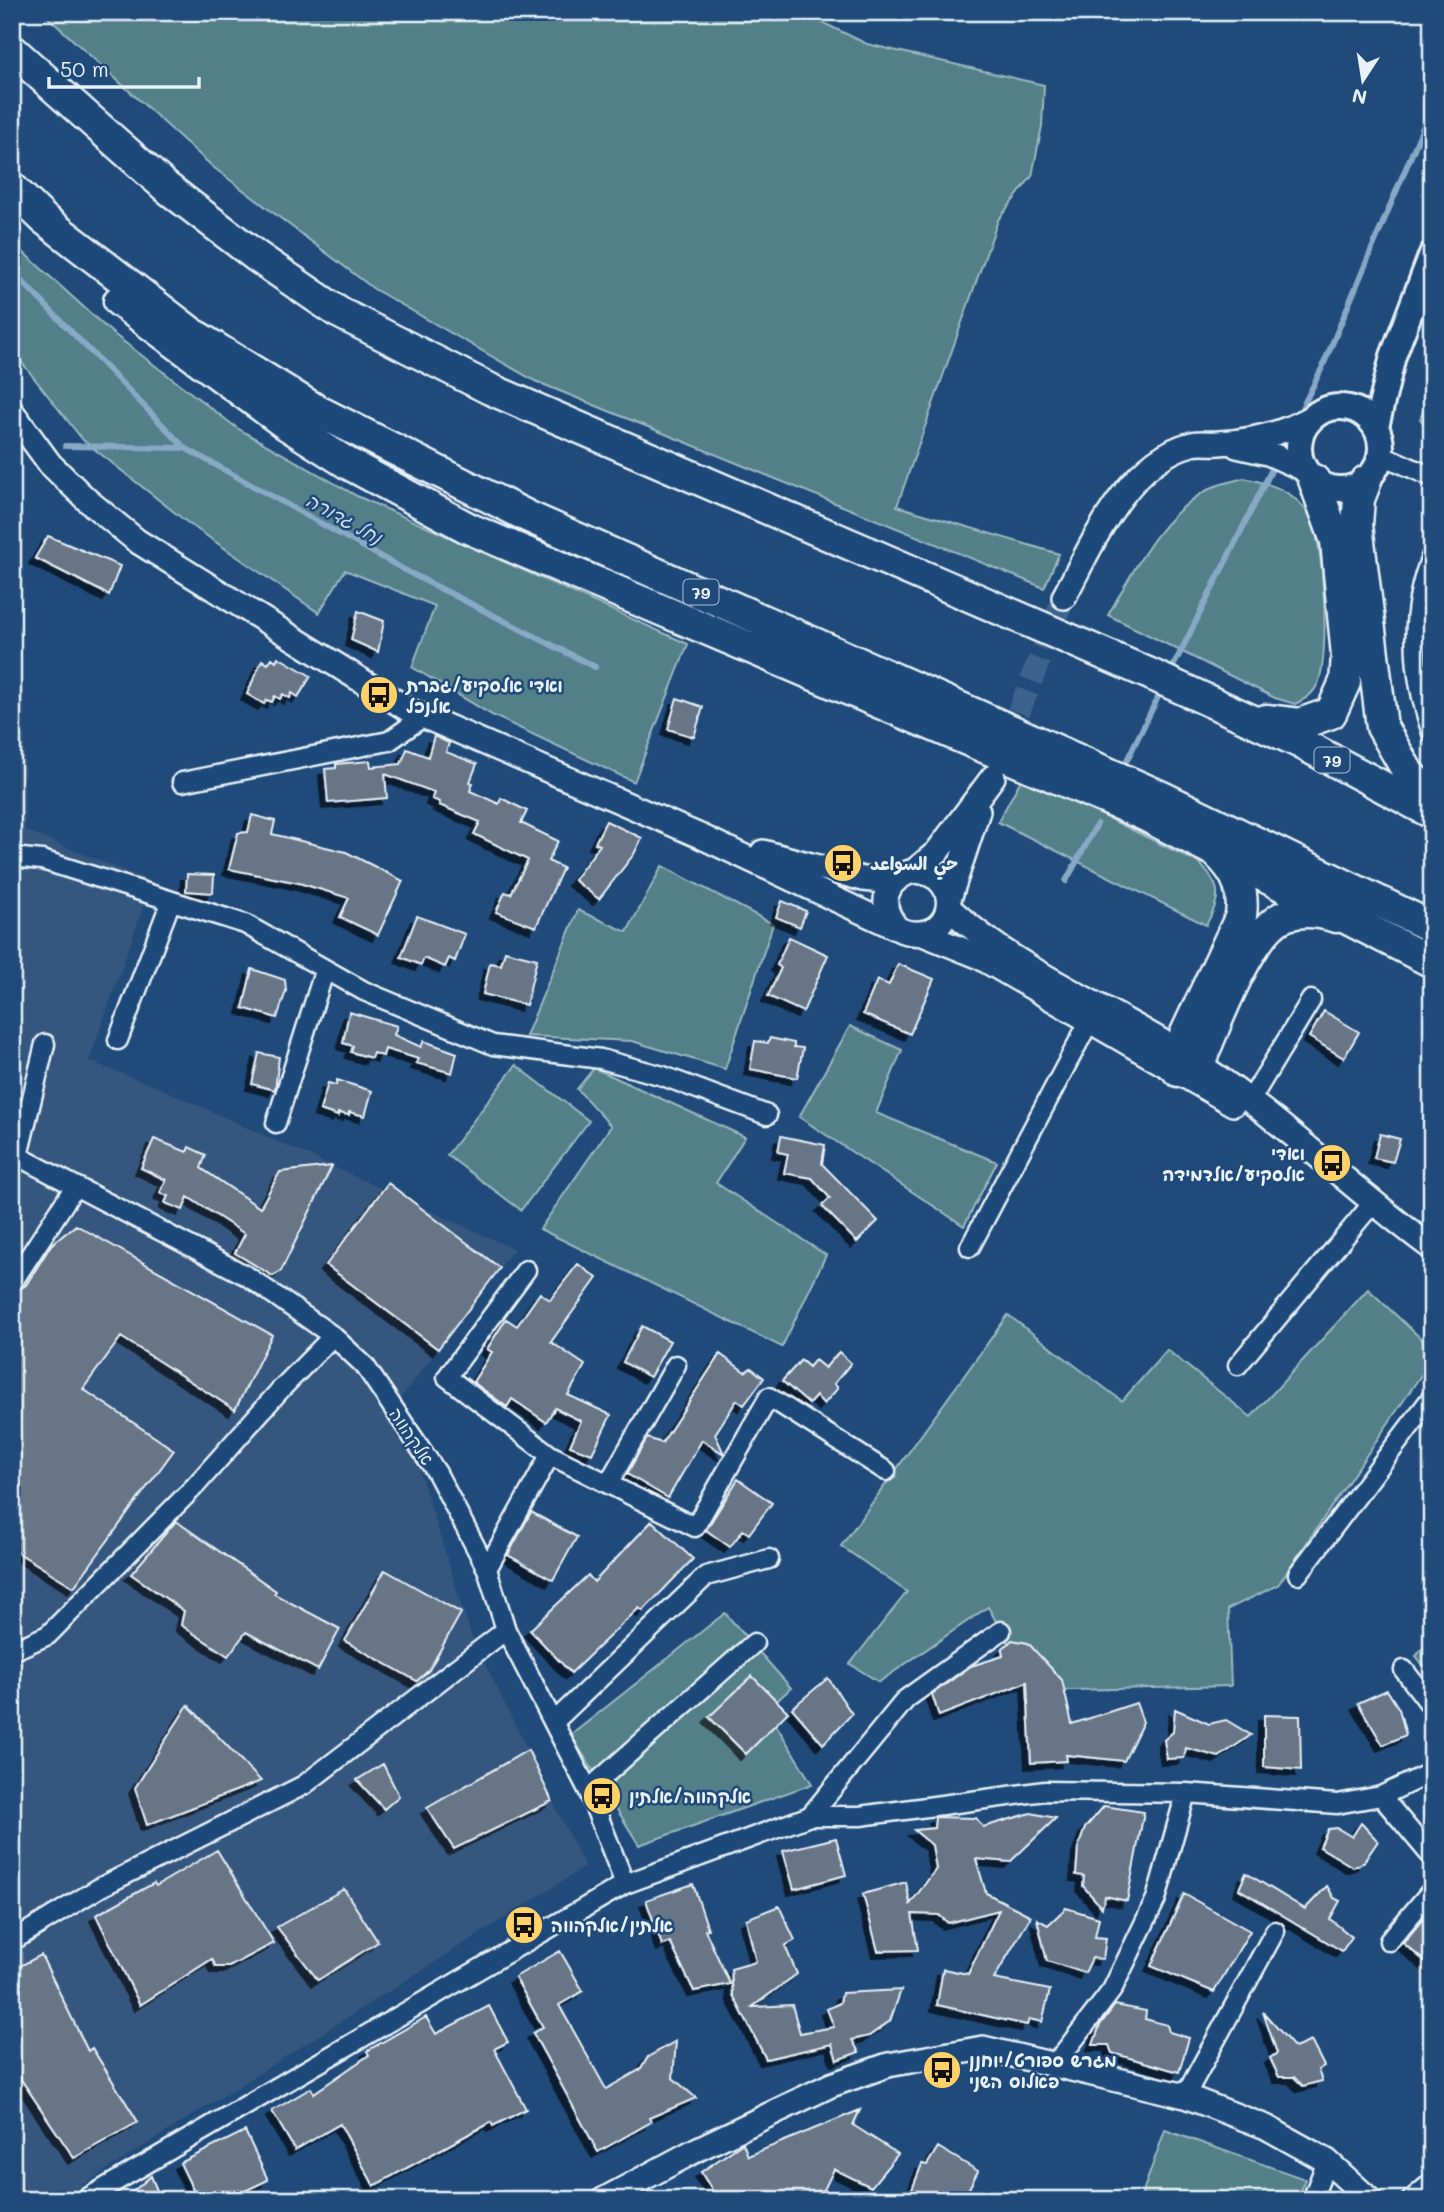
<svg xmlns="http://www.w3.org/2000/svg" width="1444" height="2212" viewBox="0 0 1444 2212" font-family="Mali,'Playpen Sans Arabic','Playpen Sans Hebrew',sans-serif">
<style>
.built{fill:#35577e}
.green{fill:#527f88;stroke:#9db8c0;stroke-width:2}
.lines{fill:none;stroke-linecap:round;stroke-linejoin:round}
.stream{stroke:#87a9c6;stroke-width:6}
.building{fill:#687587;stroke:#e8f1f8;stroke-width:2;filter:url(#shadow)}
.tertiary-tunnel{stroke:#3d638d;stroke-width:23;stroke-dasharray:23 11;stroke-linecap:butt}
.minor-casing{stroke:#e8f1f8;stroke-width:23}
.tertiary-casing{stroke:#e8f1f8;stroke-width:28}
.secondary-casing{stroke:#e8f1f8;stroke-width:30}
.trunk-casing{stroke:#e8f1f8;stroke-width:35}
.minor{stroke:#1f4a7a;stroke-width:18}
.tertiary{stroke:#1f4a7a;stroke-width:23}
.secondary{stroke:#1f4a7a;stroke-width:24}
.trunk{stroke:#1f4a7a;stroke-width:30}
.labels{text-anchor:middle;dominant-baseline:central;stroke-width:5;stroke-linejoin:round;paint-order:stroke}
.shield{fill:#1f4a7a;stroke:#acbfd2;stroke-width:2}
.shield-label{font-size:16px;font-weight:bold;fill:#e8f1f8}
.poi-label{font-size:18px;font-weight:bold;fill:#e8f1f8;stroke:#1f4a7a;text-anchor:start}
.street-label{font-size:18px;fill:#e8f1f8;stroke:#1f4a7a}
.water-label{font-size:19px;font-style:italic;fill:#d0dfeb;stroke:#1f4a7a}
</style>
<defs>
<filter id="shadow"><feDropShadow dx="-6" dy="6" stdDeviation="0" flood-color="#0009"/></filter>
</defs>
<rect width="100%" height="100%" fill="#1f4a7a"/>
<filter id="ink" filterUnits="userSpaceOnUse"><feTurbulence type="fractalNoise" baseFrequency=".0143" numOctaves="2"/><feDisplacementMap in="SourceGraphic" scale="14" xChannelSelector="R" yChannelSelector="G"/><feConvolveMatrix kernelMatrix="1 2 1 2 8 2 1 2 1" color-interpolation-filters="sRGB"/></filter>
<g filter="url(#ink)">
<!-- built -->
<path class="built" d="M12,684L24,692L25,830L152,882L89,1061L160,1088L514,1249L398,1402L471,1635L585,1867L59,2200H12Z"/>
<!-- green -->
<path class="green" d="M42,12H801L867,44L1044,85L1042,126L1032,176L998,220L897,506L1059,554L1044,588L535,381L374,289L213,167Z
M12,242L111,332L237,428L357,496L688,644L634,782L492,715L412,667L435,606L345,570L319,613L188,523L83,440L12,350Z
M1432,388V433L1420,419Z
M1244,478C1272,484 1296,491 1311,518C1324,544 1330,656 1318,683C1313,695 1305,699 1295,704L1275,698L1108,615C1135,568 1162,512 1213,487C1222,483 1234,481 1244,478Z
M1023,776L1199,863C1222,886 1222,897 1206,925L998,822Z
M662,866L773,924L725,1069L632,1041L526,1036L578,910L627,932Z
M850,1026L902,1050L876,1113L997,1162L964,1226L799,1117Z
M516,1065L589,1121L521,1210L447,1155Z
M594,1068L745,1137L716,1183L826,1255L782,1347L540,1229L611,1126L577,1089Z
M1368,1289L1432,1349V1359L1278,1585L1228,1609L1231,1686L1035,1691L988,1607L879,1682L850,1664L907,1592L841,1546L1008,1315L1122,1401L1167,1350L1251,1417Z
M725,1613L791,1688L767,1710L812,1784L639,1845L571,1735Z
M1432,1638V1676L1416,1656Z
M1165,2130L1305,2179L1298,2200H1140Z"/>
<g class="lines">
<!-- stream -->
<path class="stream" d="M12,271L185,448
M1298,416L1322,368L1432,106
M65,446L185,448L412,574L595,667
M1170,673L1289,435
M1127,760L1162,689
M1066,881L1097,824"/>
</g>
<!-- building -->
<path class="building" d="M48,536L120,566L109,595L35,558Z
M358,611L384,621L378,652L351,640Z
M278,657L311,676L298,697L292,693L290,698L283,694L280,699L275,696L272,702L267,700L264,704L247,694L262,660L268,664L272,658L276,661Z
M677,698L703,707L694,737L668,729Z
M434,736L449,743L446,752L477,764L470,782L473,783L470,791L499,804L501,798L527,811L521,823L558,841L548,861L563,868L536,927L496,912L505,892L511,894L528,860L474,834L480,822L439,805L440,802L432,799L434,792L385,774L387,798L328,803L325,769L336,768V764L370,761L371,767L401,764L407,749L428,757Z
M252,815L275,821L272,834L346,852L403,881L378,935L340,917L349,898L299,883L229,869L238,833L248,832Z
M606,821L642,838L634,854L599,899L574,880L600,845L595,843Z
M187,874L214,875L213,893L186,891Z
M782,901L806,911L800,927L776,917Z
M417,916L465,934L455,961L449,958L445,967L424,958L421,965L401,957Z
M789,937L828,955L803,1012L768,996L781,968L777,965Z
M505,951L537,959L526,1005L483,994L490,963L501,965Z
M898,964L934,979L910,1034L863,1014L877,980L889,985Z
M252,969L285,980L286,991L277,1018L243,1008Z
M1324,1011L1359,1032L1344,1058L1309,1037Z
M349,1012L397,1026L394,1035L421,1047L424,1041L457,1053L452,1073L416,1063L419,1059L385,1049L383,1056L373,1053L371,1058L351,1052L353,1046L343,1043Z
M770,1038L794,1043V1047L803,1048L797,1078L750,1069L755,1041L768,1043Z
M259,1053L279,1057L275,1090L252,1084Z
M337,1080L372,1091L365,1116L349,1112V1115L338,1113V1116L320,1110L328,1083L336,1085Z
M1380,1134L1400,1139L1393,1162L1374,1158Z
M781,1136L825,1145L822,1164L878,1221L857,1242L822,1206L830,1198L812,1178L784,1173L788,1154L778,1152Z
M154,1139L187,1152L189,1147L206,1155L201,1168L260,1208L280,1172L332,1166L281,1271L273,1276L235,1253L245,1234L188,1197L183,1210L165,1203L168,1196L160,1193L166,1180L141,1168Z
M388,1183L500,1268L438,1349L326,1265Z
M76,1225L272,1335L235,1410L121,1337L83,1389L174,1450L74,1587L12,1549V1294L26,1285L51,1245Z
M578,1264L597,1278L551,1342L585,1365L568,1395L611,1415L592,1454L570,1446L581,1421L555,1408L546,1422L512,1399L507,1407L473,1382L492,1352L487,1349L506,1319L517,1326L540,1293L550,1300Z
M642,1326L670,1341L650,1377L623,1362Z
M839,1352L851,1363L834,1384L838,1388L824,1404L816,1396L809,1404L782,1381L801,1360L809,1367L815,1360L825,1368Z
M720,1354L745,1372L751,1368L764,1378L744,1405L737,1400L715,1434L724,1454L702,1440L668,1498L627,1474L647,1438L662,1443Z
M738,1479L772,1503L749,1534L743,1530L730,1547L706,1530Z
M531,1512L577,1537L553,1580L508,1555Z
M176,1521L276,1591L274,1594L340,1629L318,1670L246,1632L228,1656L181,1625L184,1611L131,1574Z
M652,1521L693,1559L643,1611L639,1608L571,1673L530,1630L588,1575L594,1582Z
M385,1570L461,1613L429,1670L417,1681L345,1641Z
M1012,1640L1028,1643L1062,1680L1072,1724L1136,1703L1143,1722L1124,1761L1066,1755L1067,1761L1031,1763L1027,1682L939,1716L932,1694L971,1666L1003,1656L1002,1649Z
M752,1676L788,1712L746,1754L709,1717Z
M828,1678L852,1714L823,1744L792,1708Z
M1387,1690L1399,1709L1406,1735L1383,1745L1358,1703Z
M188,1705L261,1781L147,1825L135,1788Z
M1175,1709L1209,1724L1226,1720L1251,1735L1219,1757L1186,1748L1184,1758L1167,1759L1164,1740L1173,1732Z
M1264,1715L1300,1716L1301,1770L1264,1767Z
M528,1750L552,1801L454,1849L427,1808Z
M383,1764L399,1796L384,1809L357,1780Z
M1104,1806L1144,1812L1127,1901L1105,1896L1102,1908L1083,1886L1084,1876L1076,1875L1078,1848L1085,1828Z
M1031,1813L1056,1818L1010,1862L976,1859L986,1893L1031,1916L994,1979L1050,1990L1042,2022L1029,2019L1027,2025L937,2005L943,1969L968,1974L999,1910L948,1923L939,1915L912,1914L918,1950L878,1951L863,1894L906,1882L910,1904L936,1869L932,1845L914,1830L934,1828L935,1817L976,1818L983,1827Z
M1361,1823L1378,1841L1363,1863L1353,1867L1320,1847L1328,1829L1337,1828L1352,1837Z
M836,1838L846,1875L794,1889L783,1851Z
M217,1850L274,1943L229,1967H216L212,1959L140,2005L96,1915L154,1883L156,1886Z
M1246,1873L1305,1909L1327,1886L1334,1898L1340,1901L1330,1919L1352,1937L1342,1951L1239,1889Z
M693,1884L708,1929L705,1930L730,1984L694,1991L670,1942L662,1945L646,1900Z
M344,1889L378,1942L318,1980L277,1927Z
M1184,1894L1250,1931L1214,1992L1151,1966Z
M779,1906L795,1940L785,1946L797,1974L752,2007L792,2005L800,2033L834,2027L827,2009L840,2003L842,1993L901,1990L890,2021L869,2036L852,2040L859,2052L837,2060L832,2044L766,2059L733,1995L731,1969L756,1962L746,1919Z
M1066,1908L1099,1918L1095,1937L1106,1938L1103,1959L1092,1958L1085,1973L1047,1961L1037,1919L1048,1925Z
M1432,1908V1967L1403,1943Z
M560,1951L583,1991L559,2005L606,2089L641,2069L648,2057L676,2041L673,2078L696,2098L649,2118L651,2122L598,2152L533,2033L543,2027L515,1977Z
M41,1955L88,2051L92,2048L138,2122L74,2158L18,2075L12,2079V1970Z
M1115,2005L1146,2011L1145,2019L1167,2025L1169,2032L1189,2038L1179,2072L1112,2053L1109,2045H1093L1100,2025Z
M489,2006L508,2042L494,2049L526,2109L493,2126L491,2122L374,2186L340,2124L295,2150L272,2111L311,2088L314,2093L369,2055L367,2051L426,2017L436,2034Z
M1263,2012L1295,2048L1311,2041L1324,2066L1318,2070L1322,2081L1303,2086L1294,2077H1279L1270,2058L1277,2053Z
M860,2110L853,2125L898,2154L871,2187L834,2169L824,2190L786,2200H780L779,2195L766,2200H718L701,2172L743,2143L748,2156Z
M245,2131L268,2180L226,2200H198L180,2163Z
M938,2147L978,2171L963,2200H931L912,2190L922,2164L927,2165Z
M151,2176L161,2200H123Z"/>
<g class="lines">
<!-- tertiary-tunnel -->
<path class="tertiary-tunnel" d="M1006,744L1064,597"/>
<!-- minor casing -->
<g class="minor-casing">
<path id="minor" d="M1382,455L1432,477
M1432,555C1408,612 1412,675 1432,733
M182,782L389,741L423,717
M12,857L42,860L245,924L364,991L493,1045L601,1059L663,1076L767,1115
M118,1040L171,901
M1251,1099L1311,1000
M276,1123L325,969
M12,1153L247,1276L333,1336L365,1366L437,1473L487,1569L506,1630L588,1790L625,1884
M18,1156L45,1044
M970,1247L1090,1020
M526,1270L447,1377L550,1455L695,1527L769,1397L886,1471
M12,1283L74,1188
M1238,1365L1372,1204
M608,1484L676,1365
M487,1569L550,1455
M1298,1574L1432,1397
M12,1651L48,1635L196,1485L281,1389L333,1336
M1404,1670L1432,1707
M554,1722L706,1576L769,1559
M588,1790L754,1643
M1186,1793L1337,1804L1381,1796L1432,1772
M1381,1796L1432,1857
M810,1816L906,1699L1001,1631
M12,1941L99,1888L304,1785L506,1630
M1389,1941L1432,1890
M1185,2096L1275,1931
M84,2200L625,1884L810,1816H860L1045,1791L1186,1793L1156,1899L1112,1990L1056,2063
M1312,2200L1327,2161
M1411,2200L1432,2182"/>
</g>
<!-- tertiary casing -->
<g class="tertiary-casing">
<path id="tertiary" d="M12,412L50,464L87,500L137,541L409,710L700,836L903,931C954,947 968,874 914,871C888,877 877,902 894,924
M1237,446L1268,453L1304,469
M1064,597C1092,545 1127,460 1192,444C1200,442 1210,444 1219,443C1254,441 1286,433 1316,415
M763,852L863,879L892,882
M914,871L937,852L993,777
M949,899L978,811
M949,908C1020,974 1116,1009 1197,1063C1281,1118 1351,1189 1432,1248
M923,934L978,956L1233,1104
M603,2200L698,2149L831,2085L888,2065L983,2048L1185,2096L1266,2127L1327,2161L1370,2200"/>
</g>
<!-- secondary casing -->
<g class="secondary-casing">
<path id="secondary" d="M1299 448a41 41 0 1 1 82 0a41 41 0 1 1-82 0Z
M1376,427L1393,356L1432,254"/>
</g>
<!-- trunk casing -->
<g class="trunk-casing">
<path id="trunk" d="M12,50L166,187L256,256L338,312L490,389L1150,674L1297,741L1432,813
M12,188L44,219L193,334L318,411L529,517L1162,797L1432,927
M119,301L284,423L347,463L468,528L1144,815L1432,962
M1366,481L1359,499L1357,525L1382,727L1409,774L1432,797
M1266,720L1300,724L1331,713L1345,682L1347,656L1336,541L1314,480
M1219,855C1238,874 1244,890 1241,916L1178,1050V1071L1199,1064C1214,1029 1250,927 1287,915C1303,910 1321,912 1336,917"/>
</g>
<!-- minor -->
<use href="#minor" class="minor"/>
<!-- tertiary -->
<use href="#tertiary" class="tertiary"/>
<!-- secondary -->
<use href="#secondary" class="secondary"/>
<!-- trunk -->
<use href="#trunk" class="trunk"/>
</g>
</g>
<!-- icons -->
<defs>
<g id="bus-disc" transform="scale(2.0125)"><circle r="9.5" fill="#ffd166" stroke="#1f4a7a"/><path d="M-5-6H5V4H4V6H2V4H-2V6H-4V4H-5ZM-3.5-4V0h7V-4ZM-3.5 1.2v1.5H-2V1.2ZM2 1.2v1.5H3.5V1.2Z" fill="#111"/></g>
</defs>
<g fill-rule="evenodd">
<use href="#bus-disc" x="379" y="695"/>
<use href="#bus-disc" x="843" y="863"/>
<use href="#bus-disc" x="1332" y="1163"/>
<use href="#bus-disc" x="602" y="1796"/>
<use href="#bus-disc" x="524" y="1925"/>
<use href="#bus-disc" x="942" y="2070"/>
</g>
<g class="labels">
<!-- shield labels -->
<g class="shield">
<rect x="683.5" y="579.5" width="35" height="25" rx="5"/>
<rect x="1314.5" y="747.5" width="35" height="25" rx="5"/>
</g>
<g class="shield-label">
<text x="701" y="592">79</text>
<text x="1332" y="760">79</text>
</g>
<!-- poi labels -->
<g class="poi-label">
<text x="406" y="685">ואדי אלסקיע/גברת<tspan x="406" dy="21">אלנכל</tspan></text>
<text x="870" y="863">حي السواعد</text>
<text x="1305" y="1153" text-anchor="end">ואדי<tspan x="1305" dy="21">אלסקיע/אלדמידה</tspan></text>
<text x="629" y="1796">אלקהווה/אלתין</text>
<text x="551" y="1925">אלתין/אלקהווה</text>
<text x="969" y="2060">מגרש ספורט/יוחנן<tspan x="969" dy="21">פאלוס השני</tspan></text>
</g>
<!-- street labels -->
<g class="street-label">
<text transform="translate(412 1436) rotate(56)">אלקהווה</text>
</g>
<!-- water labels -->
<g class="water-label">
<text transform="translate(344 518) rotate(29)">נחל גדורה</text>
</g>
</g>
<!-- margin -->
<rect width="1444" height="2212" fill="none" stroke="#1f4a7a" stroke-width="42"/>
<rect x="21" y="21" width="1402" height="2170" fill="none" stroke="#e8f1f8" stroke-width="2.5" filter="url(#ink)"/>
<!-- north arrow -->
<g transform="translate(1363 80) rotate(192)" stroke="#1f4a7a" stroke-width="5" paint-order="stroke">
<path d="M0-5L12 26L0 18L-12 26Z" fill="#e8f1f8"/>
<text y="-10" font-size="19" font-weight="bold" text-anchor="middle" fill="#e8f1f8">N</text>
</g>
<!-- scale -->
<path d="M49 77v10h150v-10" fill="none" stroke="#e8f1f8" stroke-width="3.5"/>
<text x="60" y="77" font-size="21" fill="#e8f1f8" stroke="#1f4a7a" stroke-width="5" paint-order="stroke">50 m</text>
</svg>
